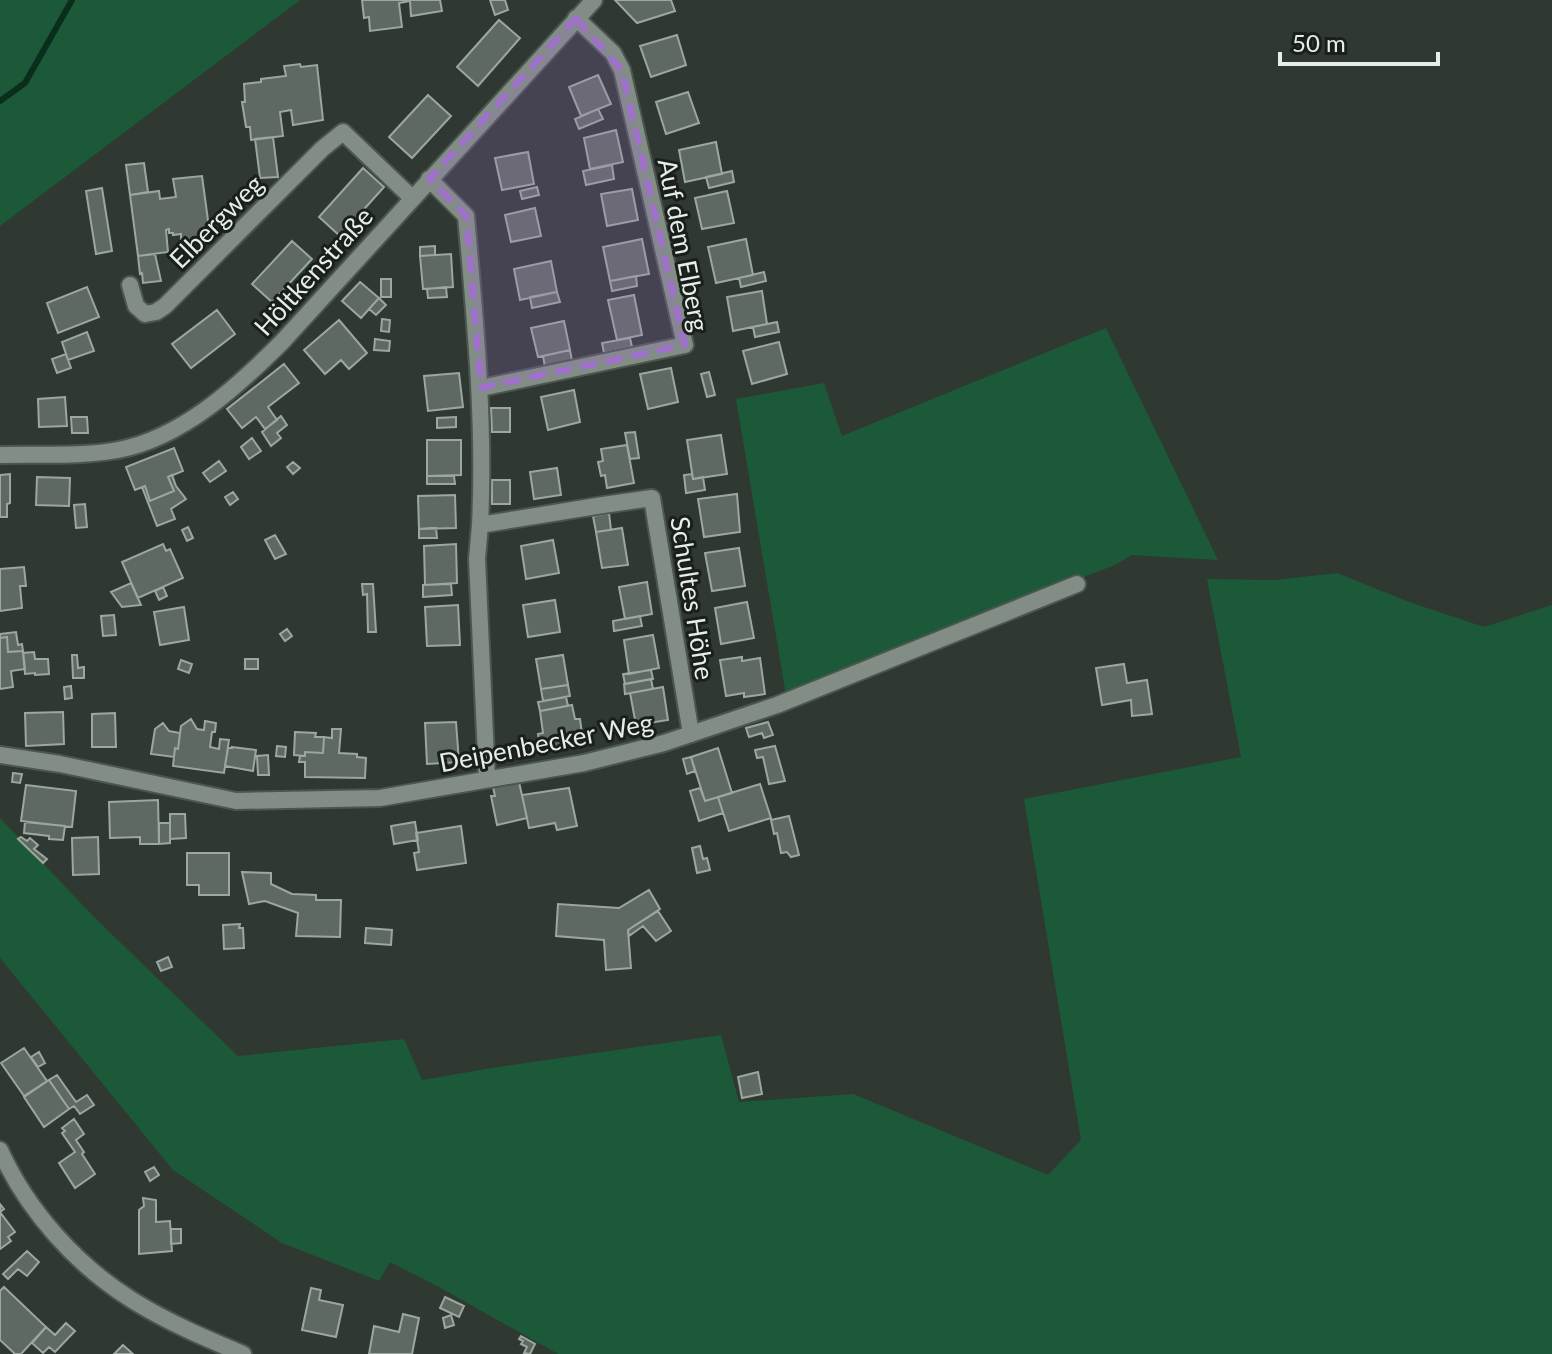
<svg xmlns="http://www.w3.org/2000/svg" width="1552" height="1354" viewBox="0 0 1552 1354" font-family="Lato,sans-serif">
<style>
.green{fill:#1b5939}
.lines{fill:none;stroke-linecap:round;stroke-linejoin:round}
.stream{stroke:#0b2d1b;stroke-width:6}
.building{fill:#5e6961;stroke:#9ba79f;stroke-width:2}
.street-casing{stroke:#4d5550;stroke-width:20}
.street{stroke:#818d85;stroke-width:16}
.marked{fill:#a170ce;fill-opacity:0.2;stroke:#a170ce;stroke-width:6;stroke-dasharray:16 10;stroke-linejoin:round}
.labels{text-anchor:middle;dominant-baseline:central;stroke-width:6;stroke-linejoin:round;paint-order:stroke}
.street-label{font-size:26px;fill:#e7ede9;stroke:#1a1f1c}
</style>
<rect width="100%" height="100%" fill="#2f3932"/>
<!-- green -->
<path class="green" d="M0,0H300L0,226Z
M1106,328L1218,560L1132,555L1115,565L963,623L786,695L736,399L824,383L842,436Z
M1337,573L1409,602L1484,627L1552,605V1354H558L439,1287L390,1262L379,1281L282,1243L173,1170L0,958V818L96,919L238,1056L404,1039L422,1080L498,1067L721,1035L739,1102L853,1094L1048,1175L1081,1140L1024,799L1241,757L1207,579L1275,580Z"/>
<g class="lines">
<!-- stream -->
<path class="stream" d="M0,101L25,83L72,0"/>
</g>
<!-- building -->
<path class="building" d="M362,0H440L442,11L411,16L410,1L399,3L402,27L370,31L369,17L364,18Z
M490,0H505L508,10L495,15Z
M615,0H671L675,11L637,23Z
M499,20L520,38L478,86L457,67Z
M677,35L686,65L651,77L640,46Z
M300,64L301,67L317,65L323,120L293,125L291,110L280,112L283,136L251,140L250,127H246L242,102H245L244,84L261,82V79L286,76L284,66Z
M598,75L611,104L581,116L569,87Z
M688,92L699,123L666,134L656,102Z
M428,95L451,116L412,158L389,137Z
M598,109L603,119L579,129L575,119Z
M616,130L623,162L590,169L584,138Z
M273,137L278,177L260,178L255,139Z
M716,142L722,174L685,182L679,150Z
M528,152L534,184L502,190L495,158Z
M144,163L148,192L130,195L126,165Z
M612,165L614,179L586,185L583,171Z
M363,168L384,187L340,236L319,217Z
M732,171L734,182L709,188L706,177Z
M202,176L210,235L181,241V234L173,235V233H169V229L166,230L168,252L138,256L130,195L159,191L160,199L176,197L173,179Z
M537,187L539,195L522,199L520,191Z
M102,188L112,251L96,254L86,191Z
M632,189L638,220L607,226L601,194Z
M727,191L734,223L702,229L695,198Z
M535,208L541,236L511,242L505,215Z
M642,239L649,274L610,281L603,247Z
M746,239L753,275L716,283L708,247Z
M292,241L312,259L272,302L252,284Z
M435,246V255L420,256V247Z
M155,254L161,281L143,283L142,273L140,274L138,256Z
M451,254L453,287L423,289L420,256Z
M551,261L557,292L520,300L514,269Z
M764,272L766,281L741,287L739,278Z
M636,276L637,286L612,291L610,281Z
M381,279H391V297H381Z
M360,282L379,298L361,318L342,301Z
M87,287L99,317L58,333L47,303Z
M446,287L447,297L428,298L427,289Z
M762,291L767,324L733,331L727,297Z
M557,292L560,302L532,308L530,297Z
M634,295L642,335L617,340L608,300Z
M379,298L386,305L376,315L369,309Z
M217,310L235,334L191,368L172,344Z
M382,319L390,320L389,332L381,331Z
M339,320L367,353L349,369L341,360L325,374L304,350Z
M564,321L570,350L538,357L531,328Z
M777,322L779,332L755,337L753,327Z
M87,332L94,351L68,360L62,342Z
M630,338L632,347L604,353L602,343Z
M375,339L390,341L389,351L374,350Z
M779,342L787,374L752,384L743,351Z
M570,350L572,361L545,367L543,356Z
M66,354L71,368L57,373L52,359Z
M284,364L299,383L268,407L277,420L265,429L256,417L242,428L227,409Z
M671,368L678,402L648,409L640,374Z
M709,372L715,395L707,397L701,374Z
M459,373L463,407L428,411L424,376Z
M574,390L580,422L548,430L541,397Z
M65,397L67,426L39,427L38,399Z
M491,408H510V432H492Z
M281,416L287,425L277,433L281,438L271,446L262,432Z
M71,417H87L88,433H72Z
M456,417V427L437,428V418Z
M635,432L639,458L630,459L625,433Z
M721,435L727,474L693,479L687,440Z
M252,438L261,451L249,459L241,447Z
M427,440H461V475L427,476Z
M627,445L634,483L607,488L605,475L601,476L598,462L603,461L601,449Z
M174,448L183,471L168,477L174,491L150,501L145,486L135,490L126,467Z
M219,461L226,471L210,482L203,473Z
M293,462L300,468L293,474L287,467Z
M557,468L561,495L534,499L530,472Z
M10,474V503L7,504V517H0V475Z
M692,474L693,479L703,477L705,490L686,493L684,475Z
M172,475L176,486L186,499L171,509L175,519L157,526L142,487L145,486L150,501L174,491L168,477Z
M427,476H454L455,484H427Z
M37,477L70,478L69,506L36,505Z
M492,480H510V504H492Z
M233,492L238,499L230,505L225,497Z
M737,494L740,532L704,537L698,499Z
M455,495L456,528L419,529L418,496Z
M85,504L87,527L76,528L74,505Z
M609,513L611,530L596,532L593,516Z
M188,527L193,538L187,541L182,530Z
M436,528L437,538H419V529Z
M622,528L628,565L602,568L596,532Z
M275,535L286,554L275,559L265,540Z
M553,540L559,573L526,579L521,546Z
M163,544L166,551L170,549L183,578L138,598L122,562Z
M456,544L457,583L425,585L424,546Z
M739,548L745,586L712,591L705,553Z
M24,567L26,586H20L22,608L0,611V569Z
M647,582L652,614L625,619L619,587Z
M131,583L141,605L122,607L111,592Z
M362,584H373L376,632H368L367,594L363,595Z
M451,584L452,595L423,597V585Z
M163,587L167,596L159,600L155,591Z
M555,600L560,632L528,637L523,605Z
M747,602L754,638L721,644L715,608Z
M458,605L460,645L427,646L425,607Z
M184,607L189,640L160,645L154,612Z
M114,615L116,635L103,636L101,616Z
M640,616L642,626L614,631L613,621Z
M287,629L292,636L285,641L280,634Z
M16,632L18,645L22,644L23,651L8,652L7,637L0,638V634Z
M653,635L659,668L629,674L624,640Z
M7,637L8,652L23,651L25,669L11,671L13,687L0,689V638Z
M34,652L35,659H48L49,674L35,675V673L25,674L23,653Z
M72,655H77L78,668L84,667V678H73Z
M563,655L568,685L541,689L536,659Z
M742,657V661L760,658L765,694L744,697V693L726,696L720,660Z
M245,659H258V669H245Z
M181,660L192,664L189,673L178,669Z
M1124,664L1127,683L1147,680L1152,714L1132,716L1131,700L1102,705L1096,668Z
M651,670L653,679L625,684L623,674Z
M651,679L653,689L625,694L624,684Z
M568,685L570,696L543,701L541,689Z
M71,686L72,698L65,699L64,687Z
M663,687L668,720L636,725L630,693Z
M566,697L568,706L540,711L538,702Z
M572,705L575,719H580L582,734L577,735L578,743L540,749L538,734L543,733L540,711Z
M63,712L64,744L26,746L25,713Z
M115,713L116,747H92V714Z
M191,719L197,729L204,730L205,721L216,723L215,732H212L210,747L219,749L220,739L229,740L224,773L173,766L175,748L178,749L181,726Z
M456,722L459,762L427,764L425,723Z
M768,722L773,735L764,738L762,733L749,737L746,728Z
M163,723L169,731L180,733L178,749L175,748L174,757L151,754L155,729Z
M332,729H341L339,753L357,754V757L366,758L365,778L305,777V762H299L300,756H305V752L323,753L324,737L332,738Z
M295,732L316,733L315,737H324L323,753L305,752V756L294,755Z
M277,746L286,747L285,757L276,756Z
M775,746L785,781L769,784L763,757L757,758L755,750Z
M232,747L256,750L253,771L225,766L228,748H232Z
M718,748L732,793L705,801L691,757Z
M268,755L269,775H258L257,756Z
M691,757L695,771L687,774L683,759Z
M13,773L22,774L20,783L12,782Z
M519,782L527,818L497,825L491,796H495L493,787Z
M760,784L771,818L729,831L718,797Z
M26,785L76,791L72,827L21,821Z
M569,788L577,826L557,830L555,823L529,828L522,795Z
M700,788L705,801L718,797L723,813L699,821L690,791Z
M158,800L159,844H140V837L110,838L109,802Z
M170,814H185L186,838L170,839Z
M789,816L799,855L791,857L787,852L781,853L777,833L774,834L771,820Z
M25,822L65,826L63,840L49,839V836L24,833Z
M415,822L418,840L394,844L391,826Z
M159,823H170V843L159,844Z
M461,826L466,863L417,870L414,853L419,852L416,833Z
M21,837L27,841L30,838L38,845L34,849L47,859L43,863L18,839Z
M98,837L99,874L73,875L72,838Z
M700,846L703,859L707,858L710,870L697,873L692,848Z
M187,853H229V895H199V885H187Z
M242,872L271,873V884L292,894L316,895V900H341L340,937L296,936L298,913L265,901L249,904Z
M649,890L660,909L628,930L631,968L606,970L604,940L556,936L558,904L619,908Z
M658,911L671,931L656,941L643,926L629,936L628,930Z
M240,924L239,928H243L244,948L224,949L223,925Z
M366,928L392,930L391,945L365,943Z
M168,957L172,967L161,971L157,962Z
M24,1048L47,1081L24,1096L1,1063Z
M39,1052L45,1063L38,1067L31,1057Z
M758,1072L762,1094L742,1098L738,1077Z
M57,1075L76,1102L87,1095L94,1105L80,1114L74,1106L69,1109L49,1080Z
M49,1080L69,1109L44,1127L24,1097Z
M74,1119L84,1134L76,1140L84,1152L82,1154L95,1174L75,1188L59,1163L75,1152L62,1133L65,1131L62,1128Z
M154,1167L159,1175L150,1181L145,1172Z
M143,1198L156,1200V1222L170,1221L172,1251L139,1254V1210L144,1206Z
M0,1204L4,1209L0,1212L15,1232L8,1237L11,1241L0,1249Z
M171,1229H181V1243L171,1244Z
M27,1251L39,1262L27,1276L18,1269L8,1279L3,1274Z
M4,1287L46,1327L21,1354H15L0,1340V1291Z
M311,1288L321,1290L319,1300L343,1305L336,1337L302,1330Z
M445,1297L464,1306L459,1317L440,1308Z
M403,1314L419,1318L412,1354H369L374,1326L399,1332Z
M451,1315L454,1325L445,1328L443,1318Z
M66,1323L75,1331L55,1352L49,1347L43,1353L32,1343L46,1327L55,1335Z
M521,1336L535,1344L530,1354L524,1353L527,1347L521,1344L523,1341L519,1339Z
M123,1345L133,1354H114Z"/>
<g class="lines">
<!-- street casing -->
<g class="street-casing">
<path id="street" d="M429,179L466,216C475,319 485,422 480,525
M130,285L136,306L145,314L156,312L165,306L322,149L343,132L412,198
M481,388L685,345L622,70L613,53L576,18
M0,455C39,454 80,457 118,450C182,438 237,387 282,342L594,0
M0,755L60,764L236,801L380,798L584,763L664,743L777,705L1077,584
M487,779L477,559L480,525L603,505L652,498L691,734
M0,1150C27,1210 76,1265 132,1300C167,1322 205,1338 243,1354"/>
</g>
<!-- street -->
<use href="#street" class="street"/>
</g>
<!-- marked area -->
<path class="marked" d="M576,18L622,70L685,345L481,388L466,216L429,179Z"/>
<g class="labels">
<!-- street labels -->
<g class="street-label">
<text transform="translate(216 221) rotate(-45)">Elbergweg</text>
<text transform="translate(684 245) rotate(79)">Auf dem Elberg</text>
<text transform="translate(313 271) rotate(-48)">Höltkenstraße</text>
<text transform="translate(693 598) rotate(81)">Schultes Höhe</text>
<text transform="translate(546 742) rotate(-11)">Deipenbecker Weg</text>
</g>
</g>
<!-- scale -->
<path d="M1280 52v12h158v-12" fill="none" stroke="#e7ede9" stroke-width="4"/>
<text x="1292" y="52" font-size="24" fill="#e7ede9" stroke="#1a1f1c" stroke-width="6" paint-order="stroke">50 m</text>
</svg>
